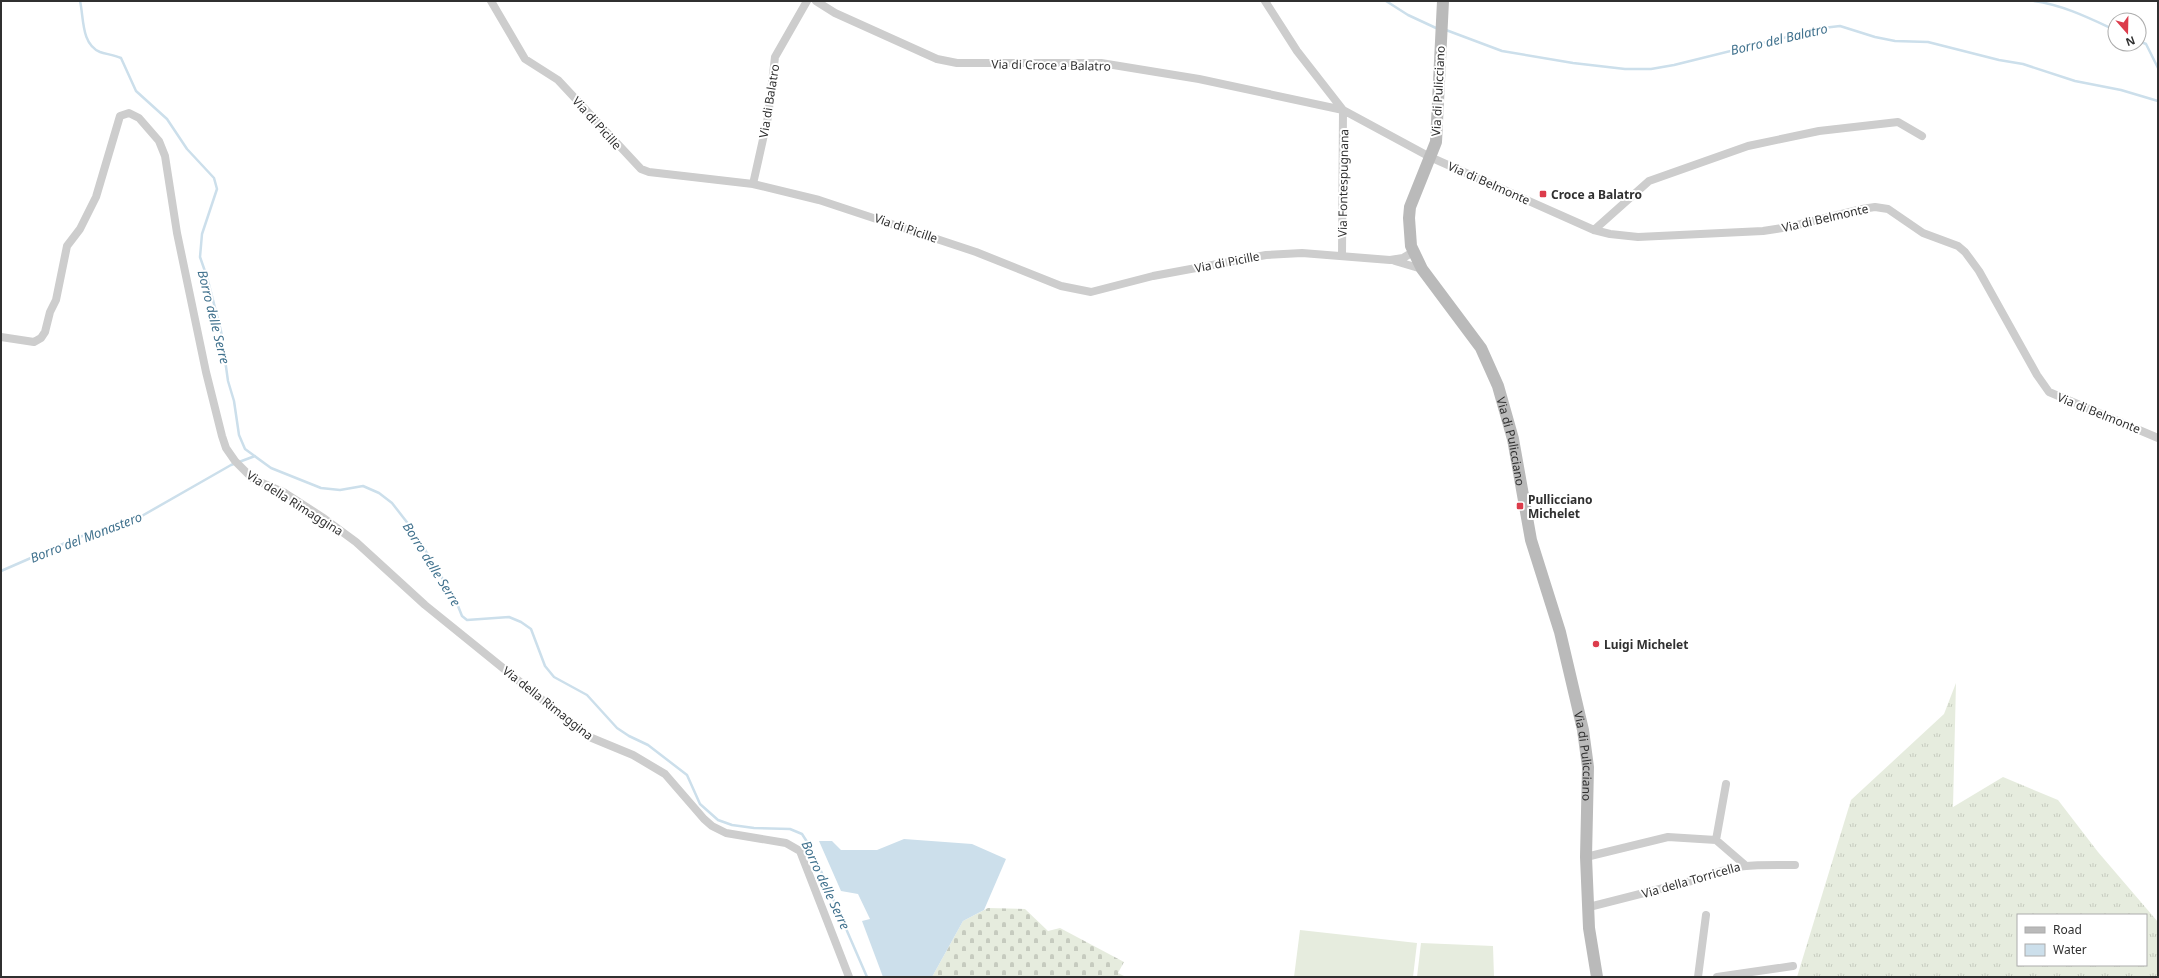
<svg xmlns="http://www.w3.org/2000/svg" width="2159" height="978" viewBox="0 0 2159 978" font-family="'Noto Sans',sans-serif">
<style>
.grass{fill:url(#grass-tufts);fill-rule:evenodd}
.cemetery{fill:url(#cemetery-stones)}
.pitch{fill:#e6ecde}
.water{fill:#ccdfeb}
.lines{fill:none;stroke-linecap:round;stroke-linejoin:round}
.stream{stroke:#ccdfeb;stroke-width:2.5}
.street{stroke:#cdcdcd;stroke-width:8}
.secondary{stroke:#bababa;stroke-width:12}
.poi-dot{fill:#dc3c4b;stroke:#fff;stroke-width:1.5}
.labels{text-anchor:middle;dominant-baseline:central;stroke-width:4;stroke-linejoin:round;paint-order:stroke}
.street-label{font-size:12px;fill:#303030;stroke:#fff}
.poi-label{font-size:12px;font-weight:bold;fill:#303030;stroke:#fff;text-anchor:start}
.water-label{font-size:13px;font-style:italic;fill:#41728e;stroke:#fff}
</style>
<defs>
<pattern id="grass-tufts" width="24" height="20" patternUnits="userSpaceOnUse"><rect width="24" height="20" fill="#e6ecde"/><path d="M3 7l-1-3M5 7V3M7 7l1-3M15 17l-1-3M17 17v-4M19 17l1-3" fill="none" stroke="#c6cbbf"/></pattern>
<pattern id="cemetery-stones" width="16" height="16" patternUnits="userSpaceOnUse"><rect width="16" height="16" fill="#e6ecde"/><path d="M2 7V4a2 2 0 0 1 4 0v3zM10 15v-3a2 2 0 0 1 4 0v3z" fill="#c6cbbf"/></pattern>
</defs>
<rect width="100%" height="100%" fill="#fff"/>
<!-- grass -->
<path class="grass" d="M1956,683L1953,807L2003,777L2058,800L2098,852L2158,922V977H1797L1851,800L1944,714ZM2018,915H2146V965H2018Z"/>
<!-- cemetery -->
<path class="cemetery" d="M988,908L1025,909L1048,931L1060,928L1124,962L1118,973L1126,977H932L963,921Z"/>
<!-- pitch -->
<path class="pitch" d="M1300,930L1417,943L1413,977H1294Z
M1421,943L1493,946L1494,977H1417Z"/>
<!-- water -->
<path class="water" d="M904,839L972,844L1006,859L984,910L963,921L932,977H883L862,921L870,919L858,894L841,891L819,841H832L841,850H877Z"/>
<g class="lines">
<!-- stream -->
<path class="stream" d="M80,1C84,18 81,44 100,52C106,54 114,55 121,58L136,91L167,119L187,149L214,178L217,189L202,234L200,257L207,277L221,331L228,381L234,401L239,435L245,449L271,468L321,488L340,490L363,486L379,493L392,503L413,530L456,601L462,616L467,620L509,617L521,622L531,629L545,666L554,677L587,695L617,728L629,736L648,745L687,775L700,804L718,820L732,825L754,828L790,829L802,834L811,848L867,977
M1386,1L1408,15L1436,28
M2034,1C2063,5 2089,18 2115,30
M1446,30L1502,51L1573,63L1625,69H1651L1674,65L1823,28L1840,26L1875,37L1895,41L1928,42L1999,60L2023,64L2075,81L2121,90L2158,101
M2139,41L2146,44L2158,68
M1,571L79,537L133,521L231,465L255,456"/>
<!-- street -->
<path class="street" d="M491,1L525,59L558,80L641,169L649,172L753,184L819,200L976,252L1061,286L1091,292L1153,276L1266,255L1302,253L1390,260L1403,258L1413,252
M816,1L835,13L937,59L957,63H1101L1199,79L1343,110
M1265,1L1297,51L1343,110L1430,157L1594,230L1610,234L1638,237L1763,231L1789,227L1862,209L1875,207L1888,209L1923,233L1958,246L1965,252L1979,271L2037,375L2049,392L2158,438
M753,184L768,117L775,57L807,1
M1594,230L1649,181L1748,146L1819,131L1898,122L1922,136
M1342,256L1343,110
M1395,261L1422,269
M1,337L34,342L41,338L45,332L50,312L56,300L67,246L80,229L96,197L120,116L129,113L139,118L159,141L165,156L177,233L206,372L222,436L226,448L235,461L253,479L285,493L322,517L356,542L425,605L587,736L633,755L665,774L704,819L712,826L726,833L786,843L800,851L849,977
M1716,840L1726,784
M1586,857L1668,837L1716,840L1745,865
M1589,907L1703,878C1736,863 1759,865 1795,865
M1698,977L1706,915
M1717,977L1793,966"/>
<!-- secondary -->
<path class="secondary" id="s1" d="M1443,1L1436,142L1410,207L1409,218L1411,246L1422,269L1481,348L1498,386L1513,439L1531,540L1560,632L1583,730L1588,767L1586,857L1589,928L1597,977"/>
</g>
<!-- markers -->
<g class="poi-dot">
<rect x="1539" y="190" width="8" height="8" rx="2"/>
<rect x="1516" y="502" width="8" height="8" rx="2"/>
<circle cx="1596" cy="644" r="4"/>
</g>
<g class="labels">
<!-- street labels -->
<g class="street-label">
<text transform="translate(1051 65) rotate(1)">Via di Croce a Balatro</text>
<text transform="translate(1438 91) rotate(-87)">Via di Pulicciano</text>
<text transform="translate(769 101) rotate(-81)">Via di Balatro</text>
<text transform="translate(597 123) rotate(48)">Via di Picille</text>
<text transform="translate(1343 183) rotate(-89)">Via Fontespugnana</text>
<text transform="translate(1489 183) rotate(24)">Via di Belmonte</text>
<text transform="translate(1825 218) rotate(-13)">Via di Belmonte</text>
<text transform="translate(906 228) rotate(19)">Via di Picille</text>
<text transform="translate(1227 262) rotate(-11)">Via di Picille</text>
<text transform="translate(2099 413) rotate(22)">Via di Belmonte</text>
<text stroke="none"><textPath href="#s1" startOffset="473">Via di Pulicciano</textPath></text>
<text transform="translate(295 503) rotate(32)">Via della Rimaggina</text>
<text transform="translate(548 703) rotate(38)">Via della Rimaggina</text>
<text stroke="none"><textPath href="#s1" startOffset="797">Via di Pulicciano</textPath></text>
<text transform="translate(1691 880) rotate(-16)">Via della Torricella</text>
</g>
<!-- poi labels -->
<g class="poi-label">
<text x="1551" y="194">Croce a Balatro</text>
<text x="1528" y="499">Pullicciano<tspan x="1528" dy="14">Michelet</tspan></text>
<text x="1604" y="644">Luigi Michelet</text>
</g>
<!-- water labels -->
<g class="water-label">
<text transform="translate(1779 39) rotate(-13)">Borro del Balatro</text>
<text transform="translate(214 317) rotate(76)">Borro delle Serre</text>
<text transform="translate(86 537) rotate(-21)">Borro del Monastero</text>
<text transform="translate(432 564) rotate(58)">Borro delle Serre</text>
<text transform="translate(826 885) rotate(65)">Borro delle Serre</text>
</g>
</g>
<!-- border -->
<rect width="2159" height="978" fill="none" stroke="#303030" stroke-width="4"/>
<!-- legend -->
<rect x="2017" y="914" width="130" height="52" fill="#ffffff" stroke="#acacac"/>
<rect x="2025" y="927" width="20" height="6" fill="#bababa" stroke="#acacac"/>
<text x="2053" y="934" font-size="12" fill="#303030">Road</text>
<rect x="2025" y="944" width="20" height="12" fill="#ccdfeb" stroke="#acacac"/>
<text x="2053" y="954" font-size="12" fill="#303030">Water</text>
<!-- north arrow -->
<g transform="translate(2127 32) rotate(160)"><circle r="19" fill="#ffffff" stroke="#acacac"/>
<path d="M0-3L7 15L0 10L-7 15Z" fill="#dc3c4b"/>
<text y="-6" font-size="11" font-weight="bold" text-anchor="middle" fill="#303030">N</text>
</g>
</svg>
